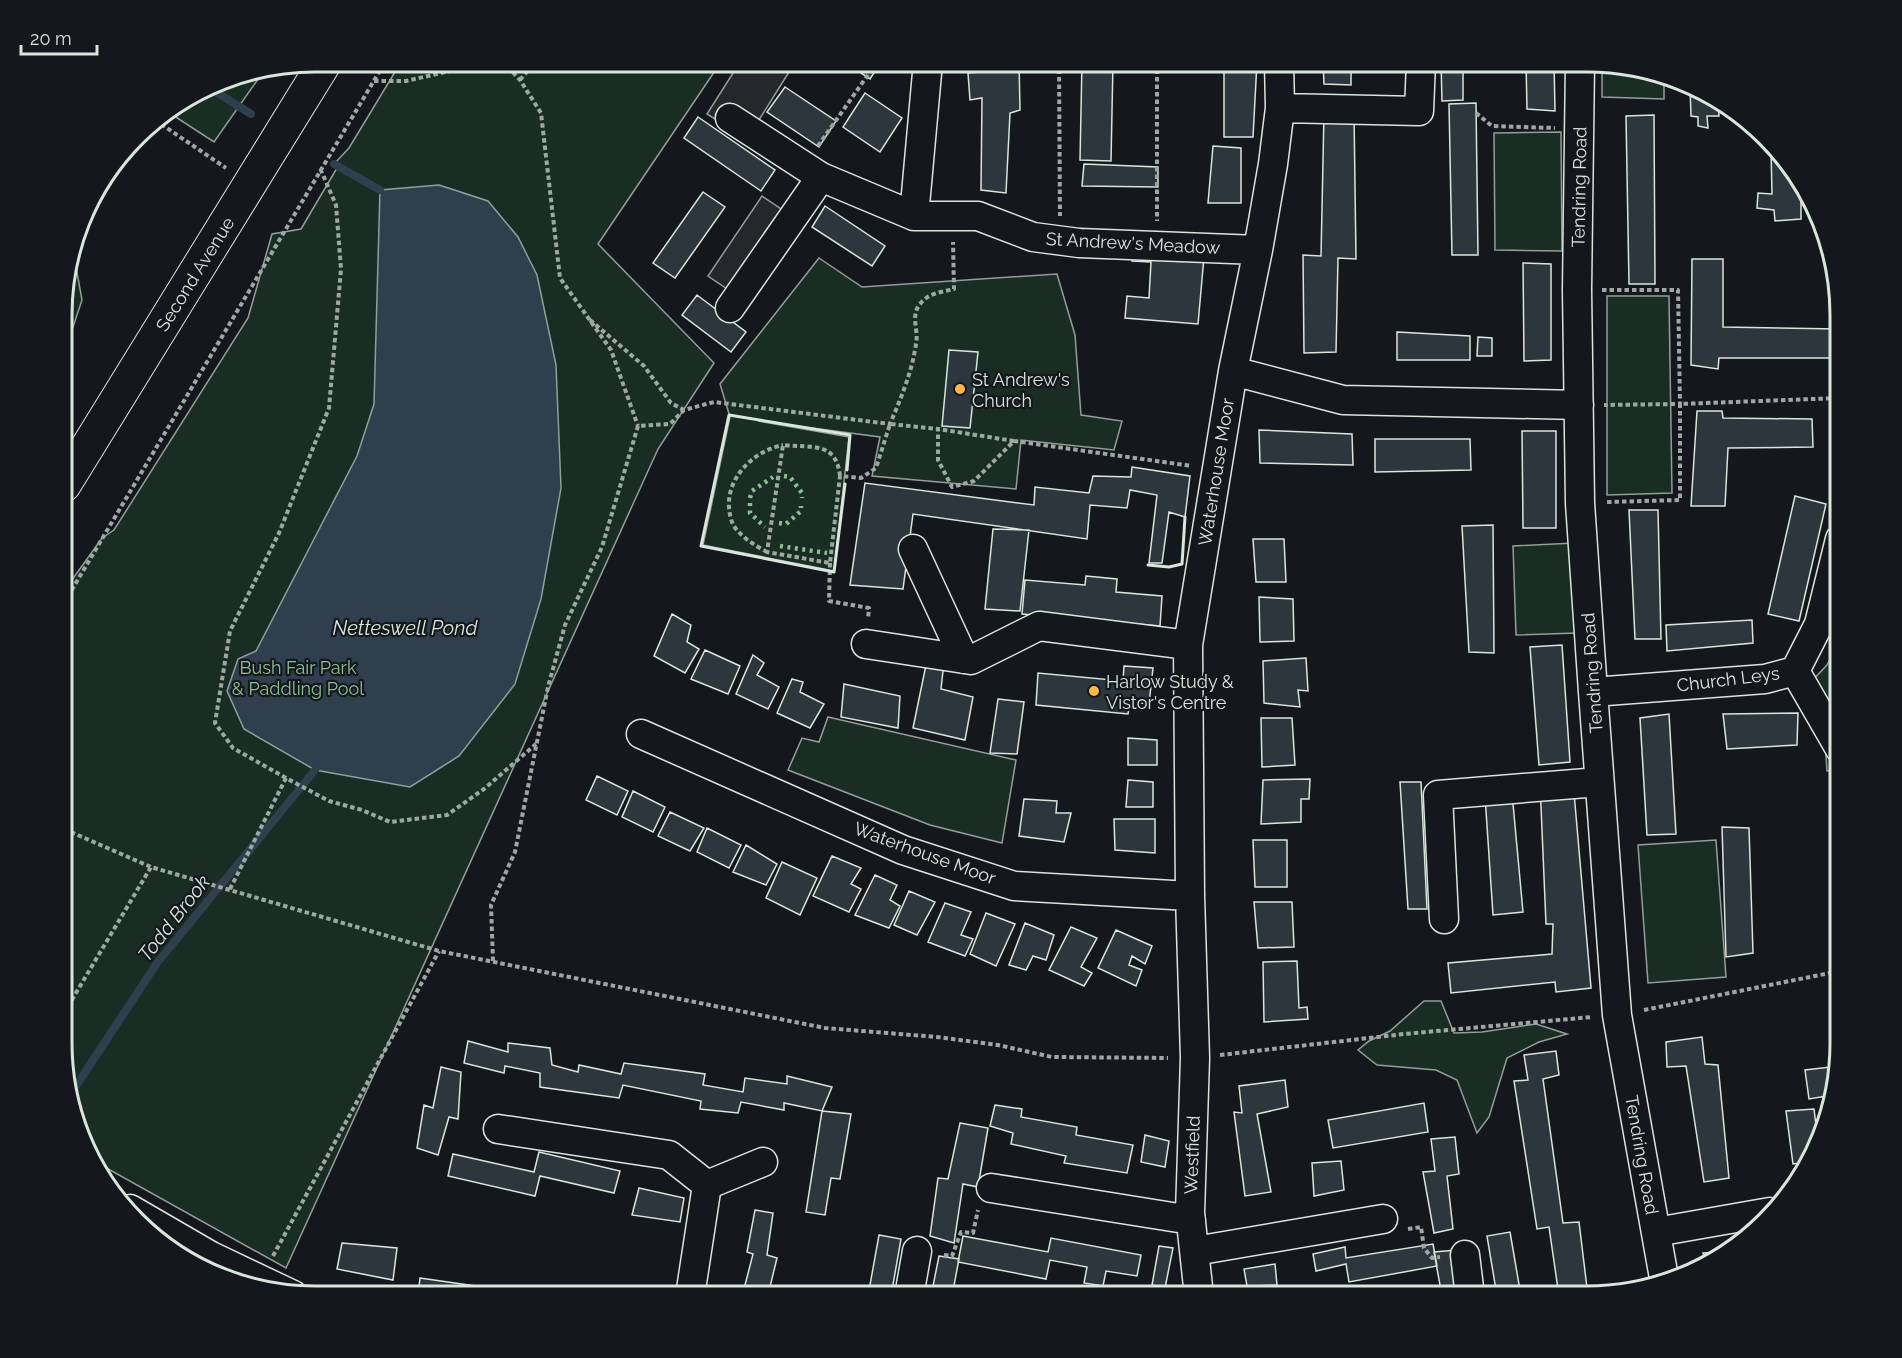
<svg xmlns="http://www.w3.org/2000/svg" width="1902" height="1358" viewBox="0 0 1902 1358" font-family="Raleway,sans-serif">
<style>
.green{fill:#1a2d24;stroke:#939e99;stroke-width:1.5}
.parking{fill:#24282b;stroke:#939e99;stroke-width:1.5}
.water{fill:#2f3f4d;stroke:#939e99;stroke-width:1.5}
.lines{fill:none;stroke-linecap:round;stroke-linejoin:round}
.stream{stroke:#2f3f4d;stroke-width:8}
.building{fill:#2c363c;stroke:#d8e6dc;stroke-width:1.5}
.minor-casing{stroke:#d8e6dc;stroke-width:31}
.major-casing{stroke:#d8e6dc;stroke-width:35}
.path{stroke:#9da8a2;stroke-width:4;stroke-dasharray:4.5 3;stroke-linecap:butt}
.minor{stroke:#14181c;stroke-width:28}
.major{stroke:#14181c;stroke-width:33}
.hedge{stroke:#8ac095;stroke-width:4.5;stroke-dasharray:3 4.5;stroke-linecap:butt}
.wall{stroke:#d8e6dc;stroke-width:3}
.poi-dot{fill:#ffb74d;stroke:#14181c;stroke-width:2}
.labels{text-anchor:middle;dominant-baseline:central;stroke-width:4.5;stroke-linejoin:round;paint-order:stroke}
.street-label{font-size:18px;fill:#d8e6dc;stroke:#14181c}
.poi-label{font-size:18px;fill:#d8e6dc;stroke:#14181c;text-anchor:start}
.park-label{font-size:18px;fill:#8ac095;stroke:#14181c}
.water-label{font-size:20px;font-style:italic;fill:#d8e6dc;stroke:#14181c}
.rim{fill:none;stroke:#d8e6dc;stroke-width:3}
</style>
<rect width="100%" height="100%" fill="#14181c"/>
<!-- green -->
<path class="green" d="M401,62H721L598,244L714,363L658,449L286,1268L92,1160L64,1076V591L102,538L114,530L248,318L272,234L301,229L337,168L334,164L349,148Z
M1602,62L1664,74V99L1602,97Z
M263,72L214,142L168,112L218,81Z
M1561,132L1562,251L1495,250L1494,133Z
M73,250L82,300L64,354V282Z
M819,258L862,287L1057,274L1075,335L1081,415L1122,421L1114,450L1021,440L1016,489L872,476L880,437L758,421L849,437L834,571L703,545L730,417L720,384Z
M1607,296H1669L1672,493L1607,495Z
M1574,543L1577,633L1516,635L1513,546Z
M1840,643V769L1827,771L1824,727L1810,683L1827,665Z
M828,717L1016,760L1002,843L930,825L788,770L802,738L819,742Z
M1716,840L1726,977L1648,983L1638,845Z
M1424,1001H1441L1454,1033L1482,1032L1536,1024L1567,1034L1539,1042L1507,1058L1489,1117L1477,1133L1457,1080L1436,1070L1377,1065L1358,1050L1369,1041L1390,1031Z"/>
<!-- parking -->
<path class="parking" d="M740,62H789L794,64L747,139L707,114Z
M762,196L799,221L745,301L708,276Z"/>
<!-- water -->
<path class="water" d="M439,185L488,201L518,237L537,275L556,365L561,488L541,599L515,684L459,756L410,787L315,770L244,729L227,691L238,659L256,651L357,456L374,404L380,190Z"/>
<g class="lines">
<!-- stream -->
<path class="stream" d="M208,87L251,114
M334,164L380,190
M70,1095L157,963L315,770"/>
</g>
<!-- building -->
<path class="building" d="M844,62H881L870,79Z
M977,62H1019L1020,110L1010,113L1006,193L981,190L982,98L970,100L968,73L978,72Z
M1082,62H1113L1111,161L1080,160Z
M1224,62H1257L1253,137H1224Z
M1323,62H1351V85L1324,84Z
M1441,62H1463V100L1442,101Z
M1526,62H1554L1555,111L1527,109Z
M785,87L836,121L819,147L767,112Z
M1690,87L1718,102L1719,116H1707L1708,128L1698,126V117L1691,116Z
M865,93L902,118L880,152L843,127Z
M1476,103L1478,255H1452L1449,104Z
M1324,113H1354L1356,259L1338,258L1336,352L1304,353L1303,255L1321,256Z
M1654,115L1655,284H1629L1626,116Z
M698,117L775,170L761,191L684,138Z
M1213,146L1241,148V203H1208Z
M1771,150L1801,186V219L1775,221L1774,210L1757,208L1758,193L1772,194Z
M1084,164L1158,167V187L1082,186Z
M703,192L725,207L675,278L653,263Z
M825,206L885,246L872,266L812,227Z
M1132,250L1204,257L1198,324L1125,318L1127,296L1149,298L1151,262L1132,261Z
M1692,259H1723V327L1839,329L1838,358H1719L1718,369L1691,365Z
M1523,263L1551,264V360L1524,361Z
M697,295L746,332L731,352L682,315Z
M1397,332L1470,336V360H1397Z
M1478,337L1492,338V356H1477Z
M949,350L978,352L970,428L942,426Z
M1697,411H1722L1723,418L1812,419L1813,447L1728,448L1725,506H1691Z
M1259,430L1352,434L1353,465L1260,463Z
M1522,431H1556V528H1523Z
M1375,439H1470L1471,470L1375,472Z
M1132,467L1190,476L1185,517L1169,512L1162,563H1149L1157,495L1130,490L1127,508L1090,505L1087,539L913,514L903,589L850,585L865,483L1034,505L1035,487L1089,493L1093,476L1131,477Z
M1795,496L1826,504L1799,621L1768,614Z
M1629,510H1658L1661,639H1635Z
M1493,525L1494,653L1469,652L1462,526Z
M993,529L1029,530L1020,611L985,609Z
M1253,539H1284L1286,582H1256Z
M1086,576L1117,579L1116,592L1162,596L1160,626L1022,614L1025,580L1085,585Z
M1259,597L1293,599L1294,641L1260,642Z
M672,614L691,625L687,642L699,649L685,673L654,656Z
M1752,620L1753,643L1667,651L1666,625Z
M1562,645L1570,762L1539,765L1530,647Z
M705,650L740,666L728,694L691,679Z
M753,655L764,663L757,675L779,687L768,709L736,694Z
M1306,658L1308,691L1298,690L1300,707L1264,703L1263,661Z
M927,660L944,662L941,689L973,697L965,740L913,728Z
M1124,666L1153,668L1149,704L1130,702L1128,714L1036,705L1038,673L1123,681Z
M792,679L803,682L800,692L824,704L810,728L777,713Z
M844,684L900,696L898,728L841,717Z
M998,699L1024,702L1017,754L990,753Z
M1798,713L1797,745L1727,749L1723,714Z
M1669,714L1676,834L1647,835L1640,718Z
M1261,718H1292L1295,765L1262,767Z
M1128,738L1157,740V765H1128Z
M597,776L628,791L617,815L586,800Z
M1310,779L1309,799H1301V822L1261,824L1263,780Z
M1128,780L1153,782V807H1126Z
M1573,781L1591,988L1556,992L1555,982L1451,993L1448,963L1552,954L1553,924H1546L1540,783Z
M1400,782H1421L1427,909H1408Z
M1830,788H1840V823L1832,824Z
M633,791L665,807L653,832L622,817Z
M1512,793L1523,912L1493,915L1485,796Z
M1024,799L1057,801L1056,813H1071L1064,842L1019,836Z
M670,812L704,828L690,851L658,836Z
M1114,819H1155V853L1115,850Z
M1722,827L1749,828L1753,953L1726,957Z
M707,828L741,845L729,868L697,852Z
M1253,840H1287V887H1255Z
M746,845L777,864L766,885L733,872Z
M832,856L861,868L851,884L861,889L849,912L813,896Z
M782,862L817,878L800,915L766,898Z
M875,875L897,885L890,900L900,906L889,928L855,915Z
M909,891L935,902L917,935L894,925Z
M1254,902H1292L1294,947L1258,948Z
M945,903L971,912L961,935L973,939L965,956L928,942Z
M986,913L1015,924L996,966L970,954Z
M1025,923L1054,935L1046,960L1033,956L1026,970L1009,965Z
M1071,927L1097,938L1081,967L1092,973L1084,986L1049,970Z
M1116,930L1152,946L1145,964L1132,956L1129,965L1142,970L1136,986L1098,968Z
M1297,961L1299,1008L1307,1007L1308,1019L1264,1022L1263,962Z
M1702,1037L1705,1064L1718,1065L1729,1178L1704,1182L1686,1066L1667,1067L1666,1042Z
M468,1041L508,1052V1043L550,1048L552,1065L578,1072L579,1065L621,1074L624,1063L705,1074L703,1085L743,1092L745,1078L787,1084V1076L832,1087L822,1111L784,1103V1110L741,1102L738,1113L700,1109L701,1101L623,1085L619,1098L540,1087V1073L505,1066L504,1073L464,1063Z
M1556,1051L1559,1075L1543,1079L1563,1223L1579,1222L1588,1296H1559L1549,1227L1537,1229L1514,1081L1528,1080L1524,1055Z
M1839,1066L1833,1095L1809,1099L1805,1070Z
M441,1067L461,1072L458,1119L449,1117L438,1155L417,1148L424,1105L433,1108Z
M1285,1080L1288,1107L1257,1114L1271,1192L1245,1196L1234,1112L1242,1113L1239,1086Z
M1424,1103L1428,1132L1333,1148L1328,1120Z
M995,1105L1022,1109L1021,1117L1077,1127L1076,1135L1133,1145L1127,1173L1064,1163L1066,1156L1011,1144L1013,1133L990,1126Z
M1814,1109L1818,1142L1807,1162L1793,1164L1786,1111Z
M822,1111L851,1114L840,1179L831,1178L825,1215L806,1212Z
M960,1123L988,1128L978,1187L963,1184L954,1243L930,1236L938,1178L948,1179Z
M1145,1135L1169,1141L1165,1167L1141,1162Z
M1455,1137L1459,1174L1447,1176L1453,1229L1434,1233L1423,1172L1435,1171L1431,1139Z
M539,1152L620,1171L614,1193L540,1176L535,1196L448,1176L453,1154L534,1172Z
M1341,1161L1344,1190L1314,1196L1312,1163Z
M639,1188L684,1198L680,1222L632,1215Z
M755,1210L773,1213L767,1255L777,1258L768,1295L771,1296H750L751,1290L744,1289L753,1254L747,1252Z
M1510,1232L1521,1296H1497L1487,1236Z
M879,1235L901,1239L891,1296H868Z
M963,1236L1048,1252L1051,1238L1141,1255L1137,1276L1106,1271L1103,1286L1084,1283L1087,1267L1050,1260L1046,1279L958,1262Z
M342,1243L397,1248L393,1280L337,1269Z
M1433,1244L1437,1266L1349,1282L1346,1264L1316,1271L1313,1254L1345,1247L1346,1258Z
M1159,1246L1173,1248L1165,1288L1152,1285Z
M1457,1250L1462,1296H1442L1434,1252Z
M1722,1252L1706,1265L1703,1253Z
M939,1256L959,1259L952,1296H931Z
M1275,1264L1277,1285L1247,1286L1244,1269Z
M420,1278L503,1290L502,1296H418Z"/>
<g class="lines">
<!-- minor casing -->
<g class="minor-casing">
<path id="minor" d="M928,62L914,216H978L1033,237L1079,243L1258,250
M1580,62L1577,290L1580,503L1593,692L1617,1015L1664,1278
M1280,108L1419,111L1421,62
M730,118L821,177L914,216
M730,308L821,177
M1233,371L1343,400L1579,405
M913,549L964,659
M866,644L971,660L1039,626L1188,645
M1795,671L1840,749
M1593,692L1765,679L1795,671L1819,624L1840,539
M641,734L903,850L1014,886L1190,896
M1444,919L1438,795L1599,782
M498,1129L669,1155L707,1185L690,1296
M707,1185L763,1162
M991,1188L1191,1220
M130,1209L211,1256L293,1295
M1656,1232L1770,1212
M1195,1251L1383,1219
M1465,1255L1470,1296
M909,1296L917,1251
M1199,1296L1190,1213L1195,1058L1190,896L1188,645L1233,371L1258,250L1273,164L1280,108L1279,62"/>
</g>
<!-- major casing -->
<g class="major-casing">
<path id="major" d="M64,485L325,62"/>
</g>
<!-- path -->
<path class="path" d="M765,62L766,64
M1059,62L1060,216
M1157,62V221
M520,80L535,62
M374,81H406L459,69L508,67L520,80L541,113L560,278L611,350L638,426
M1476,113L1492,126L1555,128
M155,120L226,168
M818,146L877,62
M1602,290H1678L1680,404L1604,405
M590,320L644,366L671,403L684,410
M1014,441L938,429V460L952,487L974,481L1014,441L1192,466
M840,476C836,441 812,448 783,445L767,552L830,563L840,476L861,478L876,468L890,424L938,429
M1607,502L1680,500V404L1840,398
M767,552C756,546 737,535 732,522C719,485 749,452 783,445
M830,563L829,601L869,608L868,619
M64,603L385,62
M286,778L233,748L215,723L230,631L279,533L329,408L341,269L336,205L320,168
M64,829L151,867L439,951L825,1028L937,1037L998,1045L1052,1057L1168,1058
M230,889L286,778L329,801L362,810L390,822L447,815L484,789L536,744
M493,961L491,905L515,852L548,687L565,625L602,547L638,426L670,424L684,410L714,402L890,424C901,398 912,372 916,344C919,331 910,316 920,304C928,293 942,292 954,289L953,242
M1644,1010L1840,971
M64,1013L151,867
M1220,1055L1404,1034L1592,1017
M1408,1229L1421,1227L1424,1248L1432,1258L1440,1257
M944,1255L952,1256L961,1232L973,1233L978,1210
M273,1256L439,951"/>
<!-- minor -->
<use href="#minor" class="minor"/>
<!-- major -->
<use href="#major" class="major"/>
<!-- hedge -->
<path class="hedge" d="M784,476L790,477L802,493V498
M750,498L752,491L773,477
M750,503V513L765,527
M779,523L786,524L801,511V506
M780,546L827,553"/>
<!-- wall -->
<path class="wall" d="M845,484L834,572L701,546L729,415L850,435L847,470
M1148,565L1169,567L1182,564L1185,517"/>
</g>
<!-- markers -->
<g class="poi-dot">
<circle cx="960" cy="389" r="6"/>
<circle cx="1094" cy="691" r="6"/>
</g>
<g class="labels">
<!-- street labels -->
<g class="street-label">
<text transform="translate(1579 187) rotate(-89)">Tendring Road</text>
<text transform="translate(1133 243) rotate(3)">St Andrew's Meadow</text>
<text transform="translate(195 274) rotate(-58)">Second Avenue</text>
<text transform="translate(1216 472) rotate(-81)">Waterhouse Moor</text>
<text transform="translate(1592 673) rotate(-94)">Tendring Road</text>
<text transform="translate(1728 679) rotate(-7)">Church Leys</text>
<text transform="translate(925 853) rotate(20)">Waterhouse Moor</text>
<text transform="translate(1192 1155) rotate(-88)">Westfield</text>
<text transform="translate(1642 1155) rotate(80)">Tendring Road</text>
</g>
<!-- poi labels -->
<g class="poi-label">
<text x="972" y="379">St Andrew's<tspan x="972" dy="21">Church</tspan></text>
<text x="1106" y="681">Harlow Study &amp;<tspan x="1106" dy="21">Vistor's Centre</tspan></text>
</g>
<!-- park labels -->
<g class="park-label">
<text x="298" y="667">Bush Fair Park<tspan x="298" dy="21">&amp; Paddling Pool</tspan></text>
</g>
<!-- water labels -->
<g class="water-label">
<text x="405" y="628">Netteswell Pond</text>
<text transform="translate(174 918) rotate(-52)">Todd Brook</text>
</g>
</g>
<!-- crop -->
<path d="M0 0H1902V1358H0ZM315 72H1587A243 243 0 0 1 1830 315V1043A243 243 0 0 1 1587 1286H315A243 243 0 0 1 72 1043V315A243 243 0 0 1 315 72Z" fill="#14181c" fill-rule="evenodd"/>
<path class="rim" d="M315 72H1587A243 243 0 0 1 1830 315V1043A243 243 0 0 1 1587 1286H315A243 243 0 0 1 72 1043V315A243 243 0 0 1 315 72Z"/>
<!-- scale -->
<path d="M21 45v9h76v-9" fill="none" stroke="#d8e6dc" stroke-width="3"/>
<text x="30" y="45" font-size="18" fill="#d8e6dc" stroke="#14181c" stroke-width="4.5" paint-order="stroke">20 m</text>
</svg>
